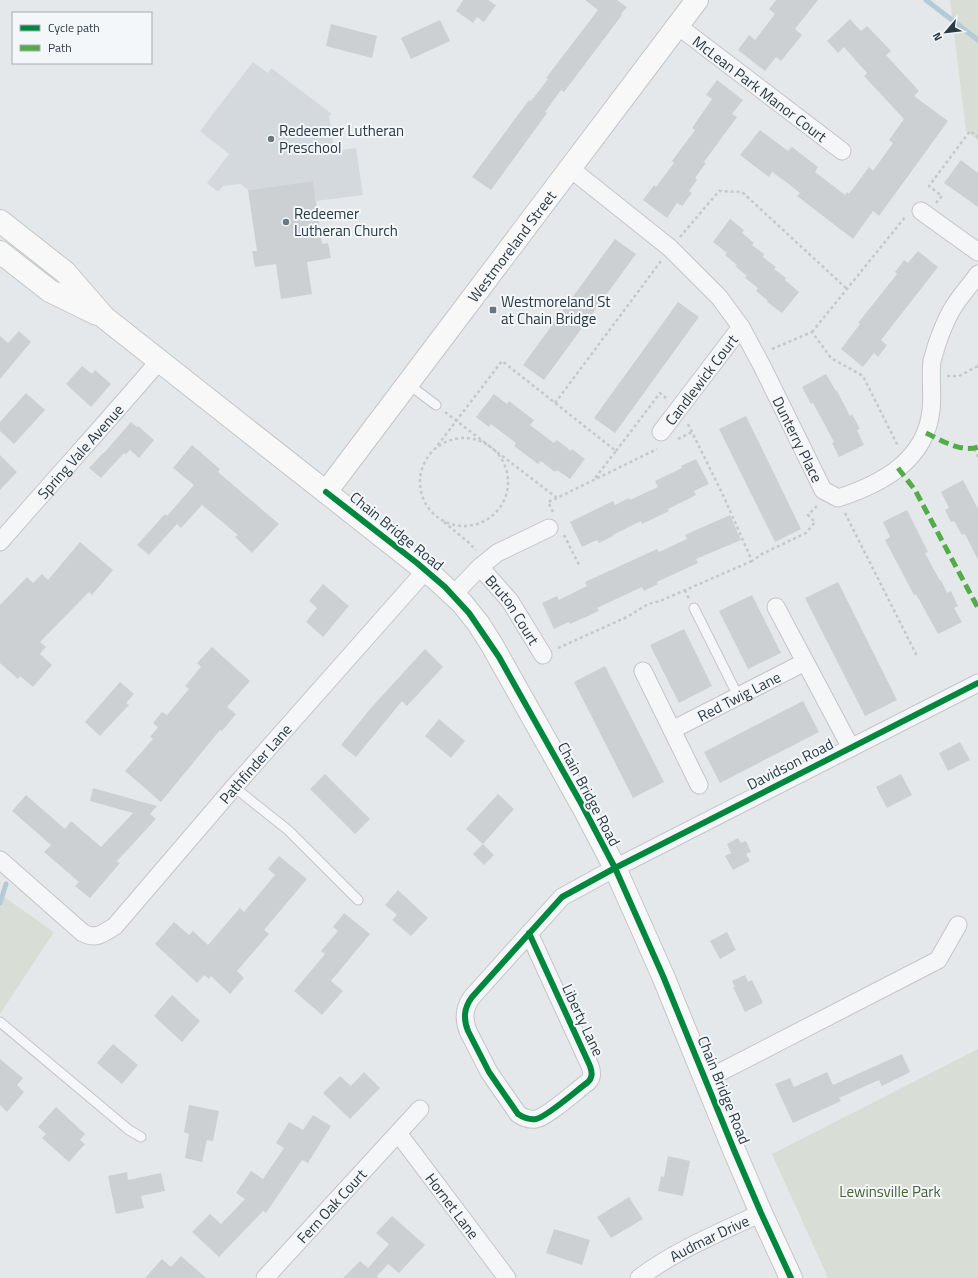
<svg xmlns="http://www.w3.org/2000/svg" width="978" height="1278" viewBox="0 0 978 1278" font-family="'Titillium Web',sans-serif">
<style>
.built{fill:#d3d9dd}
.green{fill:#d8ded5}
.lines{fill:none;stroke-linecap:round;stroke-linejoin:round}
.stream{stroke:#b3cbd6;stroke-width:5}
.building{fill:#cdd0d3}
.lane-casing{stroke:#c3c6c8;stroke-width:11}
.street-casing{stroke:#c3c6c8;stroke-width:19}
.secondary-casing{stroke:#c3c6c8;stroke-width:24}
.path{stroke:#c4c8ca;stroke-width:2.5;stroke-dasharray:3 3;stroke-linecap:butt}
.lane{stroke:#f5f6f7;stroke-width:9}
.street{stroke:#f5f6f7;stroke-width:17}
.secondary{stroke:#f8f8f8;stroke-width:22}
.quiet{stroke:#53ac47;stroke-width:5;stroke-dasharray:10 5;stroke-linecap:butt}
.cycleway-casing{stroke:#f4f7f9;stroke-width:8}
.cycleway{stroke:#00873e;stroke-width:6}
.poi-dot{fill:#6b777f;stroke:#f4f7f9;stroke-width:1.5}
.labels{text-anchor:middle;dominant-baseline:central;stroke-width:4;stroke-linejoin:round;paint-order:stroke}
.street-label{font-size:15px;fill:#2a3a46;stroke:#f4f7f9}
.poi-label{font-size:15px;fill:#2a3a46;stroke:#f4f7f9;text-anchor:start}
.park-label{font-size:15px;fill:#496236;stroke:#f4f7f9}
</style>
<rect width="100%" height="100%" fill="#e5e8ea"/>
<!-- built -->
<path class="built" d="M253,62L268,73L271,68L332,114L329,116L334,151L356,148L363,195L316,201L313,181L248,190L241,184L223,186L218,192L207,183L229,154L200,131Z"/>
<!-- green -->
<path class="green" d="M950,0H978V140L966,131Z
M0,894L54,932L0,1014Z
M978,1049V1278H828L772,1154Z"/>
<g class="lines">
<!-- stream -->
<path class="stream" d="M926,0L978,40
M0,903L6,884"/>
</g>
<!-- building -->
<path class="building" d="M463,0H488L496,5L484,22L477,17L473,23L456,11Z
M585,0H617L627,7L621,14L622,15L564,92L561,90L545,112L547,113L491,190L472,177L529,100L531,101L548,79L546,78L598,10Z
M776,0H818L795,29L802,35L781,61L776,57L765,71L738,50L749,35L755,40L775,14L769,9Z
M850,19L861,31L867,26L891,51L886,55L919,91L914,96L948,121L879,216L873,211L853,239L797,196L800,193L786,182L772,172L769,177L740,155L760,130L788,151L792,147L818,167L815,172L845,195L847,192L849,194L869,167L873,171L893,143L889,140L904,119L864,76L867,73L844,47L838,53L827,41Z
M440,20L450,41L411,59L401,38Z
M331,24L377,36L372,58L326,46Z
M717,80L743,100L732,114L737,117L704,162L706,163L695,178L697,180L689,191L692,193L682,206L677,203L667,218L643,200L654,185L656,187L674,163L672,161L695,130L692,128L712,99L706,95Z
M961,160L978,173V207L944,183Z
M313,181L322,244L328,243L331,258L307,262L312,294L281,299L276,264L255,267L252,251H257L248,190Z
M730,219L744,230L742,233L754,243L752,245L764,254L763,257L776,267L774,269L786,278L785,280L799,292L782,313L767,302L768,301L756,291L758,288L745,278L747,276L735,266L737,265L725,255L727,253L713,242Z
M615,239L636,254L544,380L523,365Z
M918,251L938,267L881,340L887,345L878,357L874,353L863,367L841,349L860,324L858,323L897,274L895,272L904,260L908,263Z
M678,302L699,317L615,433L594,418Z
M19,331L31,342L0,379V336L8,343Z
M82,366L92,374L95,370L111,384L91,407L66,384Z
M826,374L836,391H837L850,416L852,414L860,429L857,430L864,445L839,457L832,443L834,442L813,403L811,404L802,387Z
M26,393L45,410L14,444L0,431V422Z
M494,394L507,404L509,401L534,420L530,425L554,443L557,440L571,451L572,449L585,459L570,479L557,470L555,472L541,461L538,464L514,446L516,443L491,424L489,427L476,417Z
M746,416L801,529L775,542L719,429Z
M131,422L137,427L138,426L154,440L139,458L130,450L125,455L124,453L101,478L89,468L103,453H104Z
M192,445L220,469L218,472L279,524L252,553L235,537L238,535L202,505L181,528L177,524L149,555L137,545L165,514L167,516L194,485L173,468Z
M0,455L17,472L0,490Z
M696,459L709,484L694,491L696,495L668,509L669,511L642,524L641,521L613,535V536L599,543L597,540L582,547L570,522L613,501L615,505L629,498L630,500L658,487L655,481L682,468L681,466Z
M963,480L978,509V560L965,534L962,535L954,521L951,522L945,510L949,508L941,492Z
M907,510L928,552L925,553L940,581L941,580L947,593L951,591L958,606L954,608L962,622L938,634L916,594L914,595L885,540L890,537L883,522Z
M730,515L741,540L696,559L698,563L657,582L658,584L644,591L642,587L597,608L599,611L570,624L569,622L554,629L542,603L557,596L559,600L587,586L585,582L657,549L659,552L687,539L685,535Z
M80,542L113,570L92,595L89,592L40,642L46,647L40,654L52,665L33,687L20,676L18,679L0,663V605L27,577L33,583L42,574L48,580Z
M838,582L897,700L865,716L805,598Z
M323,584L349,606L323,637L306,622L317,608L309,601Z
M752,595L781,653L748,669L719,611Z
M684,629L712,686L679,703L650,645Z
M212,647L250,681L227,707L236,714L222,731L220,730L161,802L125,771L153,739L150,737L158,727L153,723L162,712L167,715L189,689L185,686L201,667L197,663Z
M425,649L443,667L407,706L402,701L356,757L341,745L370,709Z
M605,666L664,782L633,798L574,682Z
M120,682L134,694L126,703L129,705L100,736L85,722Z
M803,701L819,732L720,783L704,752Z
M439,719L465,741L451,758L425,736Z
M960,742L970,760L948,771L939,753Z
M325,774L370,819L355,834L310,789Z
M901,774L912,795L887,808L876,787Z
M93,788L157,806L150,814L156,819L117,861L120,863L90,898L75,886L79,882L44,852L51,845L12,811L26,795L65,829L71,821L101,847L133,813L90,801Z
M498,794L514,809L483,844L466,829Z
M738,838L741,843L746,841L751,852L746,854L750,861L733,870L725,856L731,853L727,844Z
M483,844L494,855L484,865L473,854Z
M279,856L307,879L264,930L269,934L237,971L244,978L230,994L211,976L209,979L204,975L197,983L155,944L174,922L189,935L193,931L208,945L240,908L244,912L275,875L268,869Z
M398,890L428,918L411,936L392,920L397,915L385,905Z
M344,913L370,934L331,981L343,991L322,1015L294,991L325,954L321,951L338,931L333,927Z
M727,932L736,950L720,959L710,941Z
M745,975L748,982L752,980L763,1003L745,1012L733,987H735L732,981Z
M172,995L200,1021L182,1042L154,1016Z
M113,1044L138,1065L122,1084L97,1063Z
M902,1054L910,1072L882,1086L879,1080L839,1098L841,1101L793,1123L775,1084L790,1078L794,1087L827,1072L833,1085Z
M0,1059L23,1078L17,1085L24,1092L7,1112L0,1105Z
M364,1072L380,1088L350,1119L323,1093L340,1076L351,1086Z
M189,1105L219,1111L213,1141L207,1140L202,1162L185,1158L189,1134L184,1132Z
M56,1107L85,1134L80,1140L85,1144L69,1162L42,1138L46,1134L38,1127Z
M313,1115L331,1126L308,1163L302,1160L266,1213L263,1211L219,1257L192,1232L210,1214L221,1224L245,1199L236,1193L251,1171L263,1179L284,1148L276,1143L289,1122L303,1130Z
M668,1156L690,1161L683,1196L658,1191L661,1176L664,1177Z
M127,1172L128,1180L161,1173L165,1191L141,1196L144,1208L116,1214L108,1176Z
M629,1197L643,1219L611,1238L597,1217Z
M392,1216L425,1245L399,1273L388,1264L377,1276L378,1278H343L360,1261L368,1268L389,1244L376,1233Z
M554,1229L590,1240L582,1265L546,1253Z
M181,1256L206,1278H145L162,1259L171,1267Z"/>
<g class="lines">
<!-- lane casing -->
<g class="lane-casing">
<path id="lane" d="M408,384L436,405
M694,608L738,696
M234,787L288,830L358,900
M0,1022L129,1130L141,1137"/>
</g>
<!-- street casing -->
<g class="street-casing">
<g id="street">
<path id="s1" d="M678,26L842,151"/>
<path id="s2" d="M571,169L670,248L719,297L741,327L762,366L823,490L838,498C882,484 926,460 931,410C933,394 930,377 932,361C933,357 935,352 936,347C940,335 944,324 950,313C957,299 969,287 978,274"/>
<path d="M921,211L978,252"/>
<path id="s3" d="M661,432L741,327"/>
<path id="s4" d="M0,542C53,481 107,422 159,361"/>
<path id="s5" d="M480,567L510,601L543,655"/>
<path d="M453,595L480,567L497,553L549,528"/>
<path d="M776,607L851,748"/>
<path d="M643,671L699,785"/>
<path id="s6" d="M672,730L805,662"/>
<path id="s7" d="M0,860L83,933C96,940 104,933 115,926L234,787L426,570"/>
<path d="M529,933L590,1066C592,1072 593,1077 588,1082C577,1090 547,1117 536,1119C529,1120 524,1118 518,1114L489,1072L468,1031C463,1018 464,1008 472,997L562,897L615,868L978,683"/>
<path d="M705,1080L938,960L958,925"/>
<path id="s8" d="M398,1133L507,1278"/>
<path id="s9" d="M265,1278L420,1109"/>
<path id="s10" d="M639,1278C676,1250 719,1233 761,1213"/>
</g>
</g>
<!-- secondary casing -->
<g class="secondary-casing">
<g id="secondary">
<path d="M0,221L65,272L105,318L435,578L462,603L478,623L492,645L582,805L615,868L663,976L734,1150L761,1213L791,1278"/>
<path d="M0,252L50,291L97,314"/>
<path id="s11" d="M326,492L697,0"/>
</g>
</g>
<!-- path -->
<path class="path" d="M936,203L942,196L929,186L970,131L978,137
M680,237L719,191L742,192L847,289
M812,332L906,216
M772,349L812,332L831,358L863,376L898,446
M947,376H959L978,366
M555,403L661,261
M445,412L557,498L657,449
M688,424L724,497L752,561L762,554L806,533L811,527L815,522L808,515L818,505
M420 482a44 44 0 1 1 88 0a44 44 0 1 1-88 0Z
M678,439L692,432
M974,449L978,457
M434,450L502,361L616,451L595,478
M616,451L660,393L666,398
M553,512L548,502L557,498
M845,513L917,656
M444,522L468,542L476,550
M564,535L580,567
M685,590L689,599
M558,648L627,617L648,604L660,601L752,561"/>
<!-- lane -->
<use href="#lane" class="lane"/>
<!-- street -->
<use href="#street" class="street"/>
<!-- secondary -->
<use href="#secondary" class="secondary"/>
<!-- quiet -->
<path class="quiet" d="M926,433C941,440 961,453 978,447
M898,468L915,490L978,608"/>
<!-- cycleway casing -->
<g class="cycleway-casing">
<path id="cycleway" d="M326,492L417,563L445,587L469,613L499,657L582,805L615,868L663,976L734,1150L761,1213L791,1278
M529,933L590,1066C592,1072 593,1077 588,1082C577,1090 547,1117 536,1119C529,1120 524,1118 518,1114L489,1072L468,1031C463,1018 464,1008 472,997L562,897L615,868L978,683"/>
</g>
<!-- cycleway -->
<use href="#cycleway" class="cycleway"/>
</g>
<!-- markers -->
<g class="poi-dot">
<circle cx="271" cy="139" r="4"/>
<circle cx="286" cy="222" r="4"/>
<rect x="489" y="306" width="8" height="8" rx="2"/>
</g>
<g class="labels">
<!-- street labels -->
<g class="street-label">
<text stroke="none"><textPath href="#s1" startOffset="103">McLean Park Manor Court</textPath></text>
<text stroke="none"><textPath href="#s11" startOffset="308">Westmoreland Street</textPath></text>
<text stroke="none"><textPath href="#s3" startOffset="66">Candlewick Court</textPath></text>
<text stroke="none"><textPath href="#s2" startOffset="359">Dunterry Place</textPath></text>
<text stroke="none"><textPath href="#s4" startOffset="121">Spring Vale Avenue</textPath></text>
<text transform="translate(397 531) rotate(39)">Chain Bridge Road</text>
<text stroke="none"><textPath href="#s5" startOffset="54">Bruton Court</textPath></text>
<text stroke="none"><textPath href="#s6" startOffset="75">Red Twig Lane</textPath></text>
<text stroke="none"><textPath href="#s7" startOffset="360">Pathfinder Lane</textPath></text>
<text transform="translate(790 764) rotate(-27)">Davidson Road</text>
<text transform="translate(589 794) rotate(62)">Chain Bridge Road</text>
<text transform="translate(583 1020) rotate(65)">Liberty Lane</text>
<text transform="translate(724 1090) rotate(68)">Chain Bridge Road</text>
<text stroke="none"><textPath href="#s8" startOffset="91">Hornet Lane</textPath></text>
<text stroke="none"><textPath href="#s9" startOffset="98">Fern Oak Court</textPath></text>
<text stroke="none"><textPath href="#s10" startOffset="81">Audmar Drive</textPath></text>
</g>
<!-- poi labels -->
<g class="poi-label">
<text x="279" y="130">Redeemer Lutheran<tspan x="279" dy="17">Preschool</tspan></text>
<text x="294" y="213">Redeemer<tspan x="294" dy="17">Lutheran Church</tspan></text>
<text x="501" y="301">Westmoreland St<tspan x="501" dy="17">at Chain Bridge</tspan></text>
</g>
<!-- park labels -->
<g class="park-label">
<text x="890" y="1191">Lewinsville Park</text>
</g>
</g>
<!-- legend -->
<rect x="12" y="12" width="140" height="52" fill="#f4f7f9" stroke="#a3abb1"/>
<rect x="20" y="25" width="20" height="6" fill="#00873e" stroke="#a3abb1"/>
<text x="48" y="32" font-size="12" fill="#2a3a46">Cycle path</text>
<rect x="20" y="45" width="20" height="6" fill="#53ac47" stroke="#a3abb1"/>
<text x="48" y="52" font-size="12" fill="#2a3a46">Path</text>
<!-- north arrow -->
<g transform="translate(946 32) rotate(242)" stroke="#f4f7f9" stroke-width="3" paint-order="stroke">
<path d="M0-3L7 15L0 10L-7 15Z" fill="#2a3a46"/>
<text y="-6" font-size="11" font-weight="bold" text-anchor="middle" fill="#2a3a46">N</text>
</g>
</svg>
